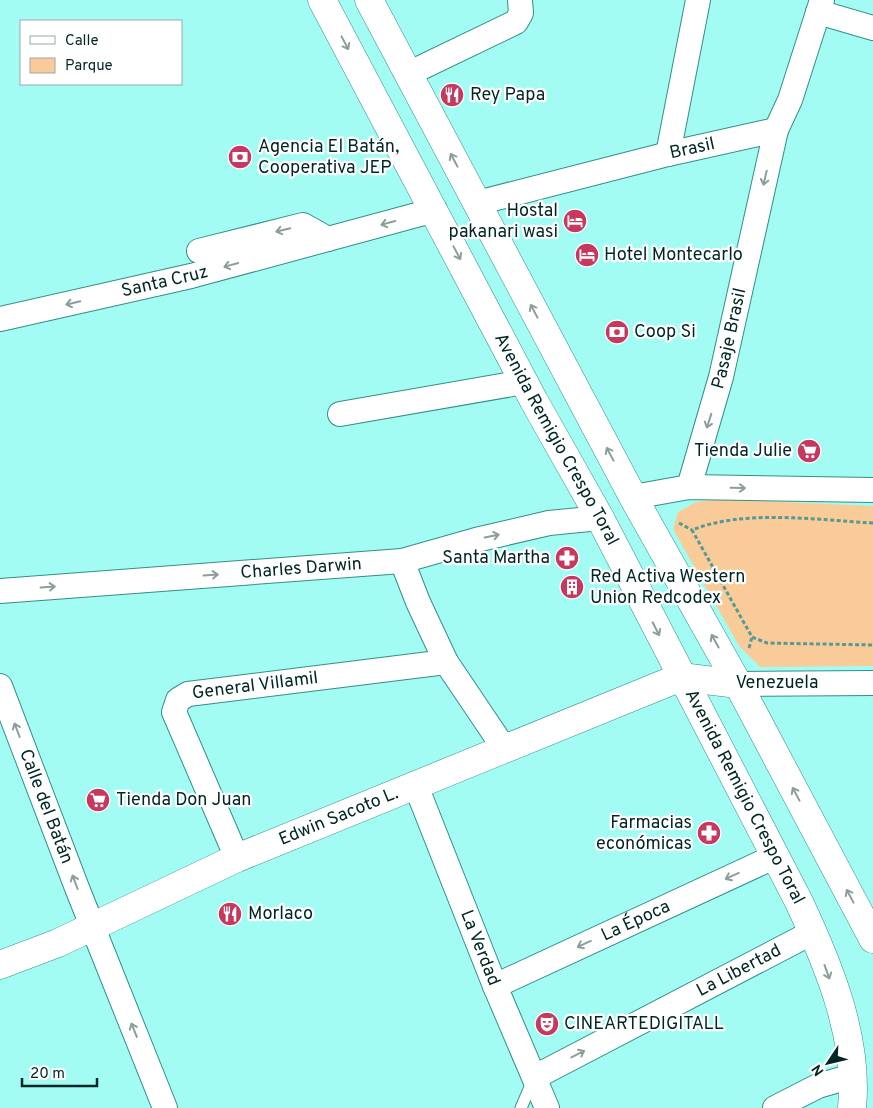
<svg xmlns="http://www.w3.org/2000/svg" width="873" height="1108" viewBox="0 0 873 1108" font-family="Overpass,sans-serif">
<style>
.green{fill:#f9cb98}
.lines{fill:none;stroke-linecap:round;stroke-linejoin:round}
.service-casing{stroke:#328e88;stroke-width:13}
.minor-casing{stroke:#328e88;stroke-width:26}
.tertiary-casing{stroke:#328e88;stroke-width:29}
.secondary-casing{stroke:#328e88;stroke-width:29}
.path{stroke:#579994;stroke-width:3;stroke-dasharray:4 2.5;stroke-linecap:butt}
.service{stroke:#fff;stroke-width:11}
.minor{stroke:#fff;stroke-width:24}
.tertiary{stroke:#fff;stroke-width:28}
.secondary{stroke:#fff;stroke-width:28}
.oneway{stroke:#8c9d9c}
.labels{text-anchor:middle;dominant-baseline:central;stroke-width:4.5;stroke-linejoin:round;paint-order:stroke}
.poi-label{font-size:18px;fill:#002624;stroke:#fff;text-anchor:start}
.street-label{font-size:18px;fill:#002624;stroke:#fff}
</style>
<rect width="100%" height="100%" fill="#a3fcf4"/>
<!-- green -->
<path class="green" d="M719,499L873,506V666L760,667L739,646L673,529L678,512L696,502Z"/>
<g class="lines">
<!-- service casing -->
<g class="service-casing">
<path id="service" d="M521,1108L533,1080"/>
</g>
<!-- minor casing -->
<g class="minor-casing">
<g id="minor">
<path d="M818,12L873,28"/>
<path d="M408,74L516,22L521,13L520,0"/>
<path d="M668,154L698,0"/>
<path id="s1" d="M477,203L668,154L776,130L790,100L822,0"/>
<path d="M199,251L303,225L328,239"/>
<path id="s2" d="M0,319L191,276L435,210"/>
<path d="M340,414L524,382"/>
<path id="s3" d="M689,487L721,377L776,130"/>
<path d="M633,497L689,487L873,490"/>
<path d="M402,561L418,602L446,662L504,748"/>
<path id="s4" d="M0,591L402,561L476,540L549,523L600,518"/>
<path d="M738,684L873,683"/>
<path id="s5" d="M0,686L77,888L165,1108"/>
<path id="s6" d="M416,786L495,986L547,1108"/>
<path id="s7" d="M237,858L174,712L178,700L188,694L446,662"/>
<path id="s8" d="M495,986L776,856"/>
<path id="s9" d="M535,1077L813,932"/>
<path d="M775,1108L818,1086L852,1076"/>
</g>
</g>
<!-- tertiary casing -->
<g class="tertiary-casing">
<g id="tertiary">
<path id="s10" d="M0,965L58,943L237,858L681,677L738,684"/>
</g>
</g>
<!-- secondary casing -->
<g class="secondary-casing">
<g id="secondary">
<path id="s11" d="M322,0L534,401L600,518L799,902C828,964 859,1037 852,1108"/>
<path d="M369,0L633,497L738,684L873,939"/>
</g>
</g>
<!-- path -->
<path class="path" d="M679,523L692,530
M873,523C817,520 744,509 692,530L752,637L767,643L873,645
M749,648L752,637"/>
<!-- service -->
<use href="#service" class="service"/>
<!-- minor -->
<use href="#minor" class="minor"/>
<!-- tertiary -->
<use href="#tertiary" class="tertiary"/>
<!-- secondary -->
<use href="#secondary" class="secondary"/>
</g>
<!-- one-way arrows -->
<defs><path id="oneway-shaft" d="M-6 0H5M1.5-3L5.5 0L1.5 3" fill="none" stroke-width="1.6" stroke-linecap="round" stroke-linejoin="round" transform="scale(1.25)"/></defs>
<g class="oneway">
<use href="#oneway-shaft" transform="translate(345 43) rotate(62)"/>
<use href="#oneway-shaft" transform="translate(454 160) rotate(-118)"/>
<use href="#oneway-shaft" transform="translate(765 178) rotate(103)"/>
<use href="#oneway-shaft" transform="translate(388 223) rotate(165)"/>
<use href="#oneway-shaft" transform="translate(283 230) rotate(166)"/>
<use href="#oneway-shaft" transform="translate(457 253) rotate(62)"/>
<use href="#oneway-shaft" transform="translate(231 265) rotate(165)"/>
<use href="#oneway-shaft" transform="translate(73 303) rotate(167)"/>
<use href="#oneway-shaft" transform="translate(534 311) rotate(-118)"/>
<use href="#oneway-shaft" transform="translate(709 421) rotate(108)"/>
<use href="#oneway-shaft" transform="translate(610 454) rotate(-118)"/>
<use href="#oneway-shaft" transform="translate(738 488) rotate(1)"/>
<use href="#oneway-shaft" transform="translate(492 536) rotate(-12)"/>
<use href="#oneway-shaft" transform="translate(211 575) rotate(-4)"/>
<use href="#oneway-shaft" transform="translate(48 587) rotate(-4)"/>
<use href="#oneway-shaft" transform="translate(656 629) rotate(63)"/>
<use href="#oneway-shaft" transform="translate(715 641) rotate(-119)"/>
<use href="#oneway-shaft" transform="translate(17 730) rotate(-111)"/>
<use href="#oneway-shaft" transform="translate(796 794) rotate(-118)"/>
<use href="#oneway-shaft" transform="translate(732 876) rotate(155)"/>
<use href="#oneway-shaft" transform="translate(75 882) rotate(-111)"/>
<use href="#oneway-shaft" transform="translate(850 896) rotate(-118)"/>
<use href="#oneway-shaft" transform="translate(584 944) rotate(155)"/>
<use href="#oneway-shaft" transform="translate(827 972) rotate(70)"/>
<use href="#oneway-shaft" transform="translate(134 1030) rotate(-112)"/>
<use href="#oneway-shaft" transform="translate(578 1054) rotate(-27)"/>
</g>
<!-- icons -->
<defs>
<g id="restaurant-disc" transform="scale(1.25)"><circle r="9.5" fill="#c7385e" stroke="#fff"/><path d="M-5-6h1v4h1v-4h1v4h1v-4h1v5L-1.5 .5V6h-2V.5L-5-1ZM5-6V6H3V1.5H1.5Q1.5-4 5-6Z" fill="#fff"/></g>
<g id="bank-disc" transform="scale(1.25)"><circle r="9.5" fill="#c7385e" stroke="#fff"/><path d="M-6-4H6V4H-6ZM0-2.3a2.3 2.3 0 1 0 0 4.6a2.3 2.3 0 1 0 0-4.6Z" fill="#fff"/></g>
<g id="hotel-disc" transform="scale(1.25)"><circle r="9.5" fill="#c7385e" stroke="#fff"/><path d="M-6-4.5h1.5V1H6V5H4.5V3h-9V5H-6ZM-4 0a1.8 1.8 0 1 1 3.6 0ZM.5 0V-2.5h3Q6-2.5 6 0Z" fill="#fff"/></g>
<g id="supermarket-disc" transform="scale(1.25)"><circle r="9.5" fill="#c7385e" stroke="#fff"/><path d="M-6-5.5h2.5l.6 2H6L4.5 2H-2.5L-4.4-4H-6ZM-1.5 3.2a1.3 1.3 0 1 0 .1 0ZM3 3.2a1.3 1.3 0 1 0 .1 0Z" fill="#fff"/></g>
<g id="pharmacy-disc" transform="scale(1.25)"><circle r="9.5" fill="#c7385e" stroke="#fff"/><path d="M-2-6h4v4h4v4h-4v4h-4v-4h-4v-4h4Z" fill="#fff"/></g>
<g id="building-disc" transform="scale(1.25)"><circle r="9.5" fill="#c7385e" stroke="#fff"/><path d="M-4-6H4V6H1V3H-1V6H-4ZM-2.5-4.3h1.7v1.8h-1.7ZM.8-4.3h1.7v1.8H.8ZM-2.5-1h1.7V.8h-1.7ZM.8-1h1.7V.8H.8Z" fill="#fff"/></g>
<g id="theatre-disc" transform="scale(1.25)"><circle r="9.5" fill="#c7385e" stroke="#fff"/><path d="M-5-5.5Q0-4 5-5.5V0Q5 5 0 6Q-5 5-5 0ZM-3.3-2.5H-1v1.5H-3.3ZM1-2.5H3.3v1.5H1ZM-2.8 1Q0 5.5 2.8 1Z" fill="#fff"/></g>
</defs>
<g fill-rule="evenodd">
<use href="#restaurant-disc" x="452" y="95"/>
<use href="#bank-disc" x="240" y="157"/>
<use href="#hotel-disc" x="575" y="221"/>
<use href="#hotel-disc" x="587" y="255"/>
<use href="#bank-disc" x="617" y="332"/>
<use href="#supermarket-disc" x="809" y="451"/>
<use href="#pharmacy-disc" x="567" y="558"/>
<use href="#building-disc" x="572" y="587"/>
<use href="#supermarket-disc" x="98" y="800"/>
<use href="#pharmacy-disc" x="709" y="833"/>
<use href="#restaurant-disc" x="230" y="914"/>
<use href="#theatre-disc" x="547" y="1024"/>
</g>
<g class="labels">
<!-- poi labels -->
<g class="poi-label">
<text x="470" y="95">Rey Papa</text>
<text x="258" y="147">Agencia El Batán,<tspan x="258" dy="21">Cooperativa JEP</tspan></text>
<text x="558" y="211" text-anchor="end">Hostal<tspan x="558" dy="21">pakanari wasi</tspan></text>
<text x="604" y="255">Hotel Montecarlo</text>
<text x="634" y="332">Coop Si</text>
<text x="792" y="451" text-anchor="end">Tienda Julie</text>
<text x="550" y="558" text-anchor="end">Santa Martha</text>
<text x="590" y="577">Red Activa Western<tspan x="590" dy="21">Union Redcodex</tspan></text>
<text x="116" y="800">Tienda Don Juan</text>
<text x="692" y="823" text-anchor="end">Farmacias<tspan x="692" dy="21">económicas</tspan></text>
<text x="248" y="914">Morlaco</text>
<text x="564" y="1024">CINEARTEDIGITALL</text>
</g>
<!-- street labels -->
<g class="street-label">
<text stroke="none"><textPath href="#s1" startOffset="222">Brasil</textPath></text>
<text stroke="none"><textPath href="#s2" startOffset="169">Santa Cruz</textPath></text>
<text stroke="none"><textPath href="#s3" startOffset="154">Pasaje Brasil</textPath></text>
<text stroke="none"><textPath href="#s11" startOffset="498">Avenida Remigio Crespo Toral</textPath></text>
<text stroke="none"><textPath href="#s4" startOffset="302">Charles Darwin</textPath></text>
<text x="777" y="683">Venezuela</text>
<text stroke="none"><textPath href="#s7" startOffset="251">General Villamil</textPath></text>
<text stroke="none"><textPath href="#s11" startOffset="902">Avenida Remigio Crespo Toral</textPath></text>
<text stroke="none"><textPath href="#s5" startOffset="129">Calle del Batán</textPath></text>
<text stroke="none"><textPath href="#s10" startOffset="370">Edwin Sacoto L.</textPath></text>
<text stroke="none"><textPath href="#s8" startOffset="155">La Época</textPath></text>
<text stroke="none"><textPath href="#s6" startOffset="174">La Verdad</textPath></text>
<text stroke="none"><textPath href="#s9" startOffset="230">La Libertad</textPath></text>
</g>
</g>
<!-- legend -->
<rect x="20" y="20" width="162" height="65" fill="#ffffff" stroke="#99a8a7"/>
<rect x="30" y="36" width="25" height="8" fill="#ffffff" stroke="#99a8a7"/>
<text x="65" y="45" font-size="15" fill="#002624">Calle</text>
<rect x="30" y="58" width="25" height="15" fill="#f9cb98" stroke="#99a8a7"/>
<text x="65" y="70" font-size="15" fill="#002624">Parque</text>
<!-- north arrow -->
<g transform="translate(828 1063) rotate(235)" stroke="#ffffff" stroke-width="4" paint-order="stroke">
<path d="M0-4L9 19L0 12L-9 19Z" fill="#002624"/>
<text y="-8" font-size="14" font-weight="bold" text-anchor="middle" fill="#002624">N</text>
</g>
<!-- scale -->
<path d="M22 1078v8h75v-8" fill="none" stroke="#002624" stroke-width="2.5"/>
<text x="30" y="1078" font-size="15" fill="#002624" stroke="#ffffff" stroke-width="4" paint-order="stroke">20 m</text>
</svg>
